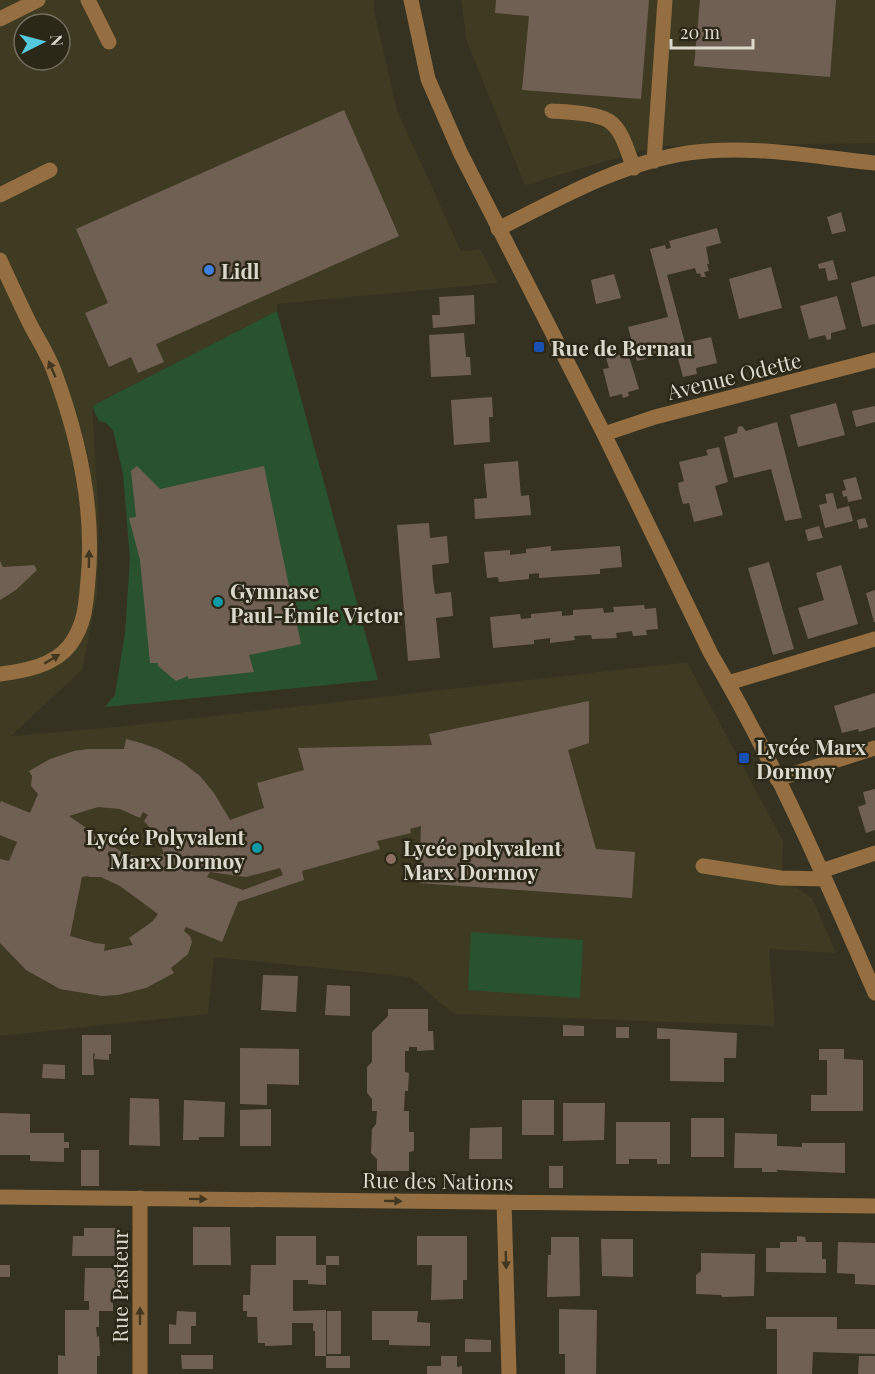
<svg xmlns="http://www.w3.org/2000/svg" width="875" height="1374" viewBox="0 0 875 1374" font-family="'Playfair Display',serif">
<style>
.built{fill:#3f3a22;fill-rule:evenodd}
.green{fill:#29522f}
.building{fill:#706053;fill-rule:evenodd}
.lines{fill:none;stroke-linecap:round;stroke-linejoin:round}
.minor{stroke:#956f41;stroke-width:15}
.oneway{fill:#41361f}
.shop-dot{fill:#3f7fe0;stroke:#2c2817;stroke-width:2}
.transit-dot{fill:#1a4fb4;stroke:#2c2817;stroke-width:2}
.culture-dot{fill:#0f9aa8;stroke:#2c2817;stroke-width:2}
.education-dot{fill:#8d6e63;stroke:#2c2817;stroke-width:2}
.labels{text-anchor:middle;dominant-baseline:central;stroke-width:5;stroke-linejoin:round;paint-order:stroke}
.poi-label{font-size:21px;font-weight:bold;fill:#dbd9ce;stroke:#2c2817;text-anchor:start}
.street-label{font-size:21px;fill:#dbd9ce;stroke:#2c2817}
</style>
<rect width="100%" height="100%" fill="#363221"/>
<!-- built -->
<path class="built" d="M0,0H374V11L397,110L461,251L480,249L498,283L277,304V311L92,406L99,521L97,595L82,670L11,736L117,727L687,662L783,841L782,878L812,898L836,953L769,949L775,1026L454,1014L410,977L214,957L208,1014L0,1036ZM24,24H60V60H24Z
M461,0H875V143L657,146L525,185L467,42Z"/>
<!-- green -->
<path class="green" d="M277,311L378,680L105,707L115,695L125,633L130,559L123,474L113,430L106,423L99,421L92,406Z
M471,932L583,940L580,998L468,990Z"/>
<!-- building -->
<path class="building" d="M496,0H649L641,99L522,90L529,16L495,13Z
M700,0H836L830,77L694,66Z
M344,110L399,236L156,344L164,362L138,373L131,357L109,367L85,313L108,303L76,229Z
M841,212L846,231L832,234L827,217Z
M717,228L721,243L706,247L709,264H707L709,271L704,272L706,277H701L700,273L697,274L695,268L667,275L685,343L711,337L717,363L696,368L697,374L683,377L676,351L637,361L628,327L668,317L650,249L665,245L666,249L671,248L669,241Z
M833,260L838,279L828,281L825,268L819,269L818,264Z
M771,267L782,308L739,319L729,279Z
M614,274L621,298L596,304L591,280Z
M875,276V324L862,327L851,283Z
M474,295L475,324L433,328L432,315H440L439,297Z
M837,296L846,329L831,333V339L827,340L825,335L809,339L800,306Z
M464,333L466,357H470L471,375L431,377L429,335Z
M628,353L639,389L628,392L629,396L623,398L622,394L610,397L603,369L609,368L606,358Z
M492,397L493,417H489L490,442L454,445L451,400Z
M836,403L845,435L798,447L790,415Z
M875,406V422L856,427L852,411Z
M777,422L802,518L785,521L771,469L734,478L724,437L737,433L738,427L742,426L746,431Z
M719,447L728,482L715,486L723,515L694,522L689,503L683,504L680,494L678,483L684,481L679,462L708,455L706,450Z
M518,461L521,496L529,495L531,515L475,519L474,499L487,498L484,464Z
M137,466L160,489L264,466L301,644L249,655L254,672L188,679V676L176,681L158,666V663H150L140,560L129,518L136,517L131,471Z
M856,477L862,499L848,502L847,496L843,497L842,491L846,490L843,480Z
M833,493L837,509L849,506L853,521L825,528L819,505L827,503L825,494Z
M865,518L868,527L859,529L857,520Z
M429,523L430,538L447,536L449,563L432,565L433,580L435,594L451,592L453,616L436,618L440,658L408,661L397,525Z
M819,526L823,538L808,541L805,530Z
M551,546V551L620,546L622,567L600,569V574L539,578V573L529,574V579L499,582L498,577L487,578L484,552L510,550V555L526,553V549Z
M0,561L3,567L34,565L37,570L16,590L0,600Z
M769,562L794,649L773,655L748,568Z
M841,565L858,624L808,639L798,608L824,600L816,573Z
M875,590V622H874L866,593Z
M644,605L645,609L656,608L658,629L646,630L647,635L633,636L632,631L616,633L617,638L592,639L591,635L574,636L575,640L550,643V638L534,640V644L493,648L490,617L520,614L521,619L531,618V614L562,611V616L573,615V610L603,608L604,613L614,612L613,607Z
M875,693V727L859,732L858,729L842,733L834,706Z
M589,701V743L568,750L596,849L635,852L632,898L419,883L421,826L410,829L411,833L377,841L380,849L302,871L304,880L238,902L222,942L186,927L184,931L190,936L192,942L188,954L171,968L174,973L146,988L118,995L102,996L60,989L26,970L0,943V859L9,861L17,842L0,835V803L1,801L30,813L38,794L31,786L32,776L29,771L50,759L74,751L88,749H124L126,739L141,743L158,749L182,762L200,776L214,793L230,820L264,808L257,783L304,770L298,748L432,745L429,734ZM98,807L120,809L140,818L143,812L148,815L144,821L158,837L164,854L147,858L123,853L69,816ZM280,868L283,875L243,890L207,877L210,872L246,877ZM88,876L89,877H101L120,886L158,914L153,921L129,938L133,945L104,951L105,944L95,943L70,936L82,877Z
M875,789V830L866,833L858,807L866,804L863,792Z
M263,975L298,976L296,1012L261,1010Z
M327,985L350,986V1016L325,1015Z
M388,1009H428V1031H433L434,1050L417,1051V1047H409V1051H405V1072L409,1073L408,1091H405L404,1111H409V1132H414V1151L409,1152V1171H377V1159L371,1153L372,1129L376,1124L377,1111H372V1099L367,1093V1067L372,1062V1032L388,1016Z
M563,1025L584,1026V1036H563Z
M616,1027H629V1038H616Z
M657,1028L737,1033L736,1058H724V1082L670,1081V1039H657Z
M82,1035H111V1054H109V1060L94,1059L95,1053L93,1054L94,1075H82Z
M240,1048L299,1049V1085L267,1084V1105L240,1104Z
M819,1049H844V1059L863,1060V1111H811V1095H827V1060H819Z
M43,1064L65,1065V1079L42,1078Z
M130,1098L159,1099L160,1146L129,1145Z
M184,1100L225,1102L224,1137H199V1140H183Z
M522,1100H554V1135H522Z
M563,1103H605L604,1140L563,1141Z
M271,1109V1146H240V1110Z
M0,1113L30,1114V1133H64V1142H69V1148H64V1162L30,1161V1155H0Z
M691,1118H724V1157H691Z
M616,1122H670V1164H657V1159H629V1164H616Z
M502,1127V1159H469L470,1128Z
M735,1133L777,1134V1146L802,1147V1143H845V1173L777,1170V1172H762V1168H734Z
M81,1150H99V1186H81Z
M549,1166H563V1188H549Z
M193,1227H230L231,1265H193Z
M84,1228H118L117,1256H72L73,1236H84Z
M276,1236H316V1265H326V1256H339V1265H326V1285L308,1284V1280H293V1311L326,1310V1356H315V1331H313V1323H292V1345L265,1346V1343H258L257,1317H247V1311H243V1295H250L251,1265H276Z
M417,1236H467V1280H463V1299L431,1300L432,1265H417Z
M797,1236L805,1237L806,1242H822V1259H826V1273L766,1272V1248H780V1242H797Z
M551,1237H579L580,1296L547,1297L548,1255H551Z
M601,1239H633V1277L602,1276Z
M838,1242L875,1243V1285L855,1284V1274L837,1273Z
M701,1253L755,1254L754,1296L722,1297L721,1295L696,1294V1275L701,1271Z
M0,1265H10V1277H0Z
M85,1268H117V1300L113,1301V1311H99V1327H96L97,1337L99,1336L100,1356H97V1374H58V1355L65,1356V1310H89V1301H84Z
M559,1309L597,1310L596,1374H565V1354H559Z
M177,1311L196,1312V1326H191V1344H169V1324L176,1325Z
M327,1311H341V1354H327Z
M372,1311H418L417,1322L430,1323V1346L389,1345V1340H372Z
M766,1317H837V1329H875V1354L813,1352L812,1374H777V1329H766Z
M465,1339L491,1340V1352H465Z
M181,1355H213V1369H182Z
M326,1356H350V1368H326Z
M441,1356H457V1367L462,1366V1374H427V1366H441Z
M859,1356H875V1374H858Z"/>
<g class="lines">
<!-- minor -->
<path class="minor" d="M88,0L109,42
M411,0L428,79L460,152L604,434L711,654C775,762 825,878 875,993
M0,19L38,0
M552,111C566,112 597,113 609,121C623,130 628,154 634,168
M654,161L665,0
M0,195L50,170
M498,229C558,199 621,163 688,153C750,144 814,157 875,163
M0,260C10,282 20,304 31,326C39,341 48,355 54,371C79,438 95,508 88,580C86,605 85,624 70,645C54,666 24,671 0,674
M604,434L655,417L875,360
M728,683L875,639
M777,779L875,748
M703,866L781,878L825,879
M821,871L875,853
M0,1197L875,1206
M140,1198V1374
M504,1202L509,1374"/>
</g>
<!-- one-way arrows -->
<defs><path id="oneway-solid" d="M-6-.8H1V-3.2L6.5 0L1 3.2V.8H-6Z" transform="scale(1.5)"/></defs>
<g class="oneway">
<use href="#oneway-solid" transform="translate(52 369) rotate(-113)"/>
<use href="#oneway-solid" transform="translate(89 559) rotate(-89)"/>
<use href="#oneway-solid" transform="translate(52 659) rotate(-31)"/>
<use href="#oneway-solid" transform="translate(198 1199) rotate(1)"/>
<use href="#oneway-solid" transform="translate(393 1201) rotate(1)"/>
<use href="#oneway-solid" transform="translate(506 1260) rotate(88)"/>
<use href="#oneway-solid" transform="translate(140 1316) rotate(-90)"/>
</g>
<!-- markers -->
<circle class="shop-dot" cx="209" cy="270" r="6"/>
<g class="transit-dot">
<rect x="533" y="341" width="12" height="12" rx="3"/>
<rect x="738" y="752" width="12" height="12" rx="3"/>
</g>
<g class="culture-dot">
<circle cx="218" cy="602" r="6"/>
<circle cx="257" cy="848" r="6"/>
</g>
<circle class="education-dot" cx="391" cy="859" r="6"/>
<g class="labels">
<!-- poi labels -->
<g class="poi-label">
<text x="221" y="270">Lidl</text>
<text x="551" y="347">Rue de Bernau</text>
<text x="230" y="590">Gymnase<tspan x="230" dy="24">Paul-Émile Victor</tspan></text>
<text x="756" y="746">Lycée Marx<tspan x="756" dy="24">Dormoy</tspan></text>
<text x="245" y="836" text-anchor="end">Lycée Polyvalent<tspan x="245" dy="24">Marx Dormoy</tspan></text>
<text x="403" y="847">Lycée polyvalent<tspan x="403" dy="24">Marx Dormoy</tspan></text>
</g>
<!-- street labels -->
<g class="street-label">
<text transform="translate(734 375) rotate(-14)">Avenue Odette</text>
<text transform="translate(438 1180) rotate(1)">Rue des Nations</text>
<text transform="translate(119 1286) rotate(-90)">Rue Pasteur</text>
</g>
</g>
<!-- north arrow -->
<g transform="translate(42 42) rotate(84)"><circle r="28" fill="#2c2817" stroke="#726f60" stroke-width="1.5"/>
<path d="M0-4.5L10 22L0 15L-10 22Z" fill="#55cadf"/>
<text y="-9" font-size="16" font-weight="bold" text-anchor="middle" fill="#dbd9ce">N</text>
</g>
<!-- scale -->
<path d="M671 39v9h82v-9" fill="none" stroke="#dbd9ce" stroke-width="3"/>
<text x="680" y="39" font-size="18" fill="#dbd9ce" stroke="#2c2817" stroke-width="4.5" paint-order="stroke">20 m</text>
</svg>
